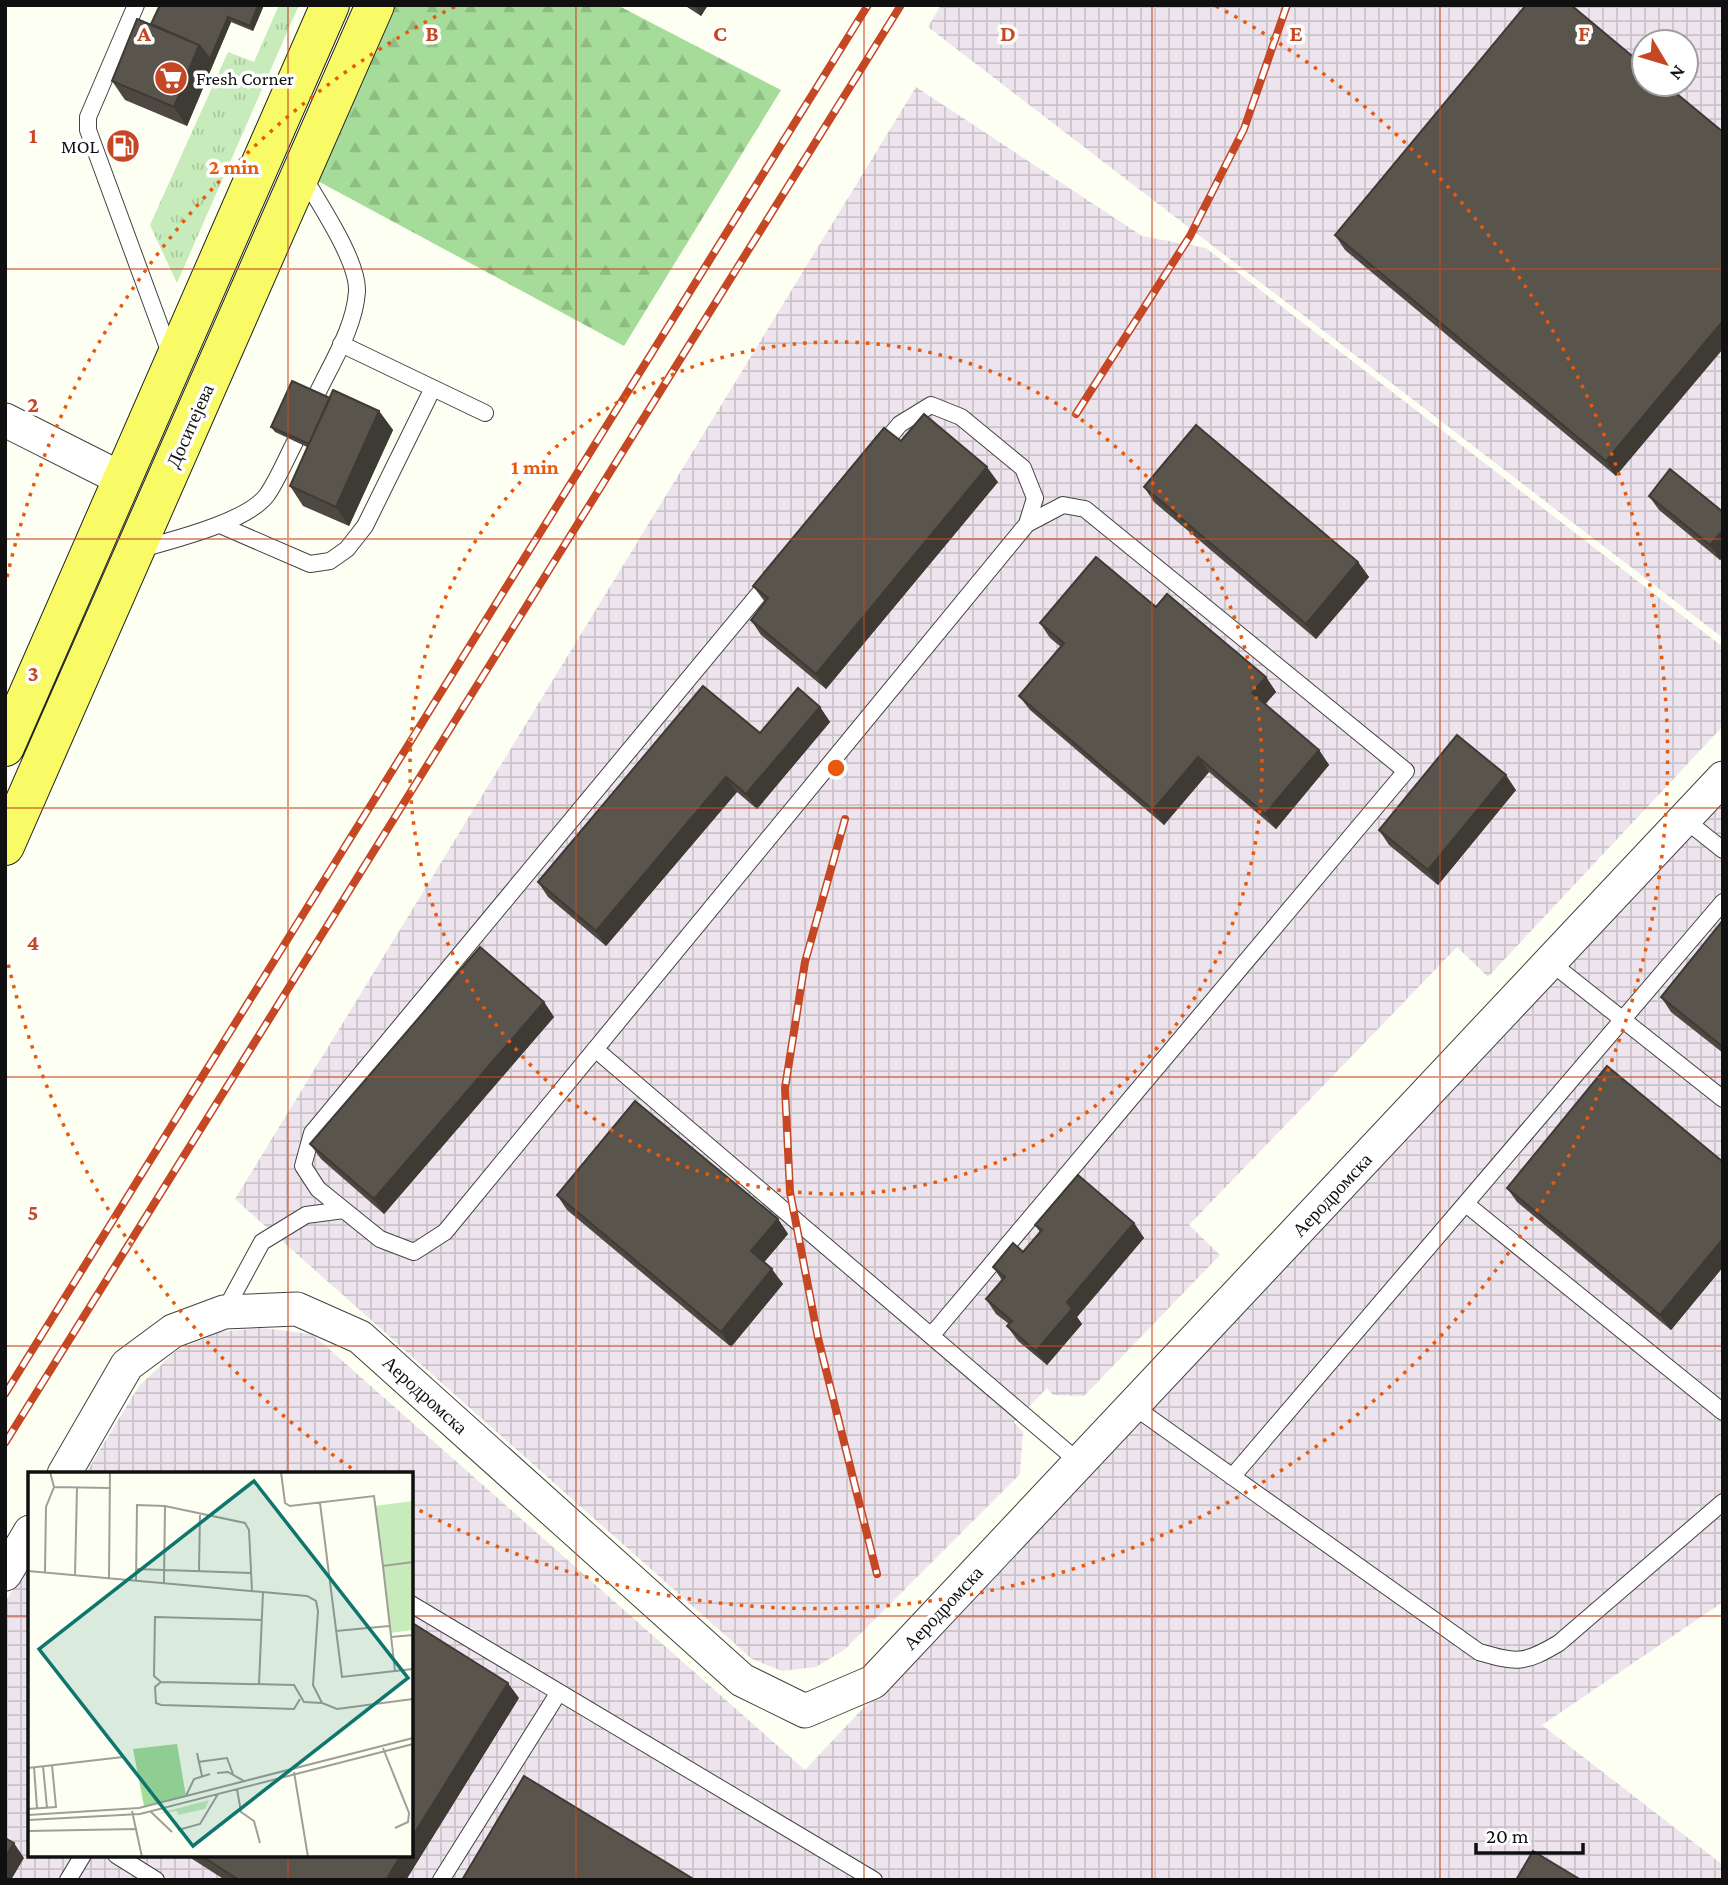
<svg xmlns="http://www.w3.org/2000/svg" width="1728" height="1885" viewBox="0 0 1728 1885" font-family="'Crimson Pro',serif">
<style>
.industrial{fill:url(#industrial-grid);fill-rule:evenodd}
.grass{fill:url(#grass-tufts)}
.forest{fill:url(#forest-firs)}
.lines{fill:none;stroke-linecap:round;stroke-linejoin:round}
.service-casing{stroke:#434343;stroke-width:18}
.minor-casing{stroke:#434343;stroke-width:35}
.primary-casing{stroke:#212121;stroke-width:40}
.service{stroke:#fff;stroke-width:16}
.minor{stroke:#fff;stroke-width:33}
.primary{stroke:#f8fb66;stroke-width:38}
.rail-casing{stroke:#c54723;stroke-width:8}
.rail{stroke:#fff;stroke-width:5;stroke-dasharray:16;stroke-linecap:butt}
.wall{fill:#4d4841}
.shaded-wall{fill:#3e3b35}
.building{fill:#59544c;stroke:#3e3b35;stroke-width:2}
.grid{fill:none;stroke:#c54723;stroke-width:2;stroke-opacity:0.55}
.ring{fill:none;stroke:#e8590c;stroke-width:3.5;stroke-dasharray:3.5 7}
.labels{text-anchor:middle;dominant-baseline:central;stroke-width:7;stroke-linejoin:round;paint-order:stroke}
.poi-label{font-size:19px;fill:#101010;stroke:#fff;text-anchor:start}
.street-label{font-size:19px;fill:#101010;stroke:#fff}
.inset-road{fill:none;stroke:#9f9f98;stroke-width:2}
.view{fill:#0f766e;fill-opacity:0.15;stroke:#0f766e;stroke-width:3.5}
.inset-edge{fill:none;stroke:#101010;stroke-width:3.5}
.grid-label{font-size:23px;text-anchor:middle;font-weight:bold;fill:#c54723;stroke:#fff;stroke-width:7;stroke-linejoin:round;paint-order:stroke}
.centre{fill:#e8590c;stroke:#fff;stroke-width:3.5}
.ring-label{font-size:21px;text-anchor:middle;font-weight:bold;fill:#e8590c;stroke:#fff;stroke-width:7;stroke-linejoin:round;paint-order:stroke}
</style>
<defs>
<pattern id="industrial-grid" width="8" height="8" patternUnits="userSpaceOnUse" patternTransform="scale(1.75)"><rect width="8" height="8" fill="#eee4ed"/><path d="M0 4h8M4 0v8" fill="none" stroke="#cbc3ca"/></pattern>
<pattern id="grass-tufts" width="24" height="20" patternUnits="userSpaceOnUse" patternTransform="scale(1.75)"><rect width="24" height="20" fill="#c7ebba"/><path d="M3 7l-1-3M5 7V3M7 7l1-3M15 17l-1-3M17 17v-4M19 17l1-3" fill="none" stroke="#aac89f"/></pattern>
<pattern id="forest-firs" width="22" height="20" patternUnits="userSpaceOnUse" patternTransform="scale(1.75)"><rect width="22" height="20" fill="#a6dc99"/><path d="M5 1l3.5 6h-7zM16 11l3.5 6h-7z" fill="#8ebc83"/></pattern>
</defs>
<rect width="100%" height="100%" fill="#fefff3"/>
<!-- industrial -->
<path class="industrial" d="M941,5H1723V638L928,27ZM1644,42H1686V84H1644Z
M916,87L1142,236L1206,248L1723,647V726L1488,977L1457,947L1189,1225L1220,1255L1084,1396L1053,1395L1047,1388L1014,1422L1023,1432L1020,1474L844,1650L816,1667L782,1671L752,1659L235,1199Z
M1723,794V1602L1542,1725L1723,1865V1880H5V1602L30,1563V1855H411V1474H85L139,1386L176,1351L219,1332L261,1328L312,1334L805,1770Z"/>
<!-- grass -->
<path class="grass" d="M279,5H299L177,283L150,225L228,52L254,62Z"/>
<!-- forest -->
<path class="forest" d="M375,5H617L781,90L624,346L301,172Z"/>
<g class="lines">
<!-- service casing -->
<g class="service-casing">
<path id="service" d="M136,5L88,117V130L171,356
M302,174C318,202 358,260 357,291C355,327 331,364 316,396
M341,344L485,413
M220,525L310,564L330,561L347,549L365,526L433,388
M141,549C172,540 247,522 267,495C278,479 286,459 295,442
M1684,819L1723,850
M1550,962L1723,1099
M595,1049L1080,1463
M1466,1204L1723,1412
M344,1210L318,1189L303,1166L312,1133L773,577
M224,1312L262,1242L306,1215L344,1210L380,1239L414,1252L445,1232L1027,524L1035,498L1023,468L961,417L931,405L900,424L878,450
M931,1336L1406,771L1085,509L1063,505L1027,524
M1133,1406L1479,1652C1517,1663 1524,1664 1559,1643L1723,1502
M1232,1477L1723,902
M411,1604L874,1880
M116,1855L156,1880
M68,1880L83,1855
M441,1880L559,1692"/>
</g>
<!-- minor casing -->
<g class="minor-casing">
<path id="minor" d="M5,420L122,479
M64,1474L127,1365L173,1331L224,1312L297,1309L360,1337L742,1680L805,1711L873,1682L1723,778
M5,1574L30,1532"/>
</g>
<!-- primary casing -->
<g class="primary-casing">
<path id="primary" d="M5,747L330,5
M5,846L375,5"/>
</g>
<!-- service -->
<use href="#service" class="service"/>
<!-- minor -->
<use href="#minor" class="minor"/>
<!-- primary -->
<use href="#primary" class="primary"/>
<!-- rail casing -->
<g class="rail-casing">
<path id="rail" d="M1076,414L1190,236L1244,129L1287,5
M845,819L805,962L785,1088L790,1192L818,1338L877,1574
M5,1394L868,5
M5,1443L901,5"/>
</g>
<!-- rail -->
<use href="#rail" class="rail"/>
</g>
<!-- wall -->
<path class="wall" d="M264,5L253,31L231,22L187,126L125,100L112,81L151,24Z
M684,5H708L701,16Z
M1526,5L1616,476L1345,250L1335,235Z
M330,398L379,411L393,430L349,526L303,506L290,486L307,447L275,432L271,427Z
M901,441L998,482L826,689L761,635L751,620L765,602L753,586Z
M1144,487L1358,562L1369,577L1316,639L1154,502Z
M1649,496L1723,512V557L1720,560L1659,510Z
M1156,607L1266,677L1276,692L1265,704L1319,750L1329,765L1276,829L1209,772L1164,825L1030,710L1019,696L1061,647L1050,638L1040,623Z
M820,707L830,722L757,809L737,792L606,946L548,897L538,882L760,733Z
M1516,790L1438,885L1389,845L1379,830Z
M1723,920V1053L1671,1012L1661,997Z
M544,1002L554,1017L384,1214L321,1159L310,1144Z
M1723,1162V1267L1671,1330L1517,1202L1507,1188Z
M557,1195L778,1219L788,1234L764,1262L783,1284L731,1347L567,1210Z
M1134,1223L1144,1238L1077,1317L1082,1324L1047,1365L1018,1341L1007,1326L1009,1324L996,1314L986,1299L1002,1280L993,1267L1023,1252L1040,1232L1035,1225Z
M519,1698L406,1880H225L186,1855H411Z"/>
<!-- shaded-wall -->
<path class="shaded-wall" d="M258,5H264L253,31L250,26Z
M694,5H708L701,16Z
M228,17L231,22L187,126L174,107L199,45Z
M1723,321V349L1616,476L1606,461Z
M379,411L393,430L349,526L336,507Z
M987,467L998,482L826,689L816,674Z
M1723,530V557L1720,560L1710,545Z
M1358,562L1369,577L1316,639L1306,624Z
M1266,677L1276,692L1262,708L1252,693Z
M820,707L830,722L757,809L746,794Z
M1319,750L1329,765L1276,829L1265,814Z
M1198,757L1209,772L1164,825L1153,810Z
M1506,775L1516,790L1438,885L1428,870Z
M726,777L737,792L606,946L596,931Z
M544,1002L554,1017L384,1214L374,1199Z
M778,1219L788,1234L761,1266L751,1251Z
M1134,1223L1144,1238L1077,1317L1082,1324L1047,1365L1036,1351L1067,1302Z
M1723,1239V1267L1671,1330L1660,1315Z
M772,1269L783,1284L731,1347L721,1332Z
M508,1683L519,1698L406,1880H386L401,1855H411V1839Z
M14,1843L24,1858L11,1880H5V1857Z"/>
<!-- building -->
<path class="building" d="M160,5H258L250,26L228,17L210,59L199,45L151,24Z
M1526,5H1571L1644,66V84H1665L1723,132V321L1606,461L1335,235Z
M137,19L199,45L174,107L112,81Z
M292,381L330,398L309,444L271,427Z
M333,390L379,411L336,507L290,486Z
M924,414L987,467L816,674L751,620L768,598L753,586L884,428L901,441Z
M1196,425L1358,562L1306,624L1144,487Z
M1670,469L1723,512V530L1710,545L1649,496Z
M1096,557L1156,607L1167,594L1266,677L1252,693L1319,750L1265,814L1198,757L1153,810L1019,696L1064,643L1040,623Z
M703,686L760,733L798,688L820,707L746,794L726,777L596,931L538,882Z
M1457,735L1506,775L1428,870L1379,830Z
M1723,920V1047L1661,997Z
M480,947L544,1002L374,1199L310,1144Z
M1607,1066L1723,1162V1239L1660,1315L1507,1188Z
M635,1101L778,1219L751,1251L772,1269L721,1332L557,1195Z
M1078,1175L1134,1223L1067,1302L1072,1309L1036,1351L1007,1326L1012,1321L986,1299L1005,1277L993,1267L1013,1243L1023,1252L1042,1230L1035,1225Z
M411,1622L508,1683L411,1839Z
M524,1776L695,1880H462Z
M5,1838L14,1843L5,1857Z
M1533,1851L1581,1880H1516Z
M200,1855H401L386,1880H239Z"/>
<!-- grid -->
<path class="grid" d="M288,5V1474M576,5V1880M864,5V1880M1152,5V1880M1440,5V1880M5,269H1723M5,539H1723M5,808H1723M5,1077H1723M5,1346H1723M5,1616H30M411,1616H1723M288,1855V1880"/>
<!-- distance rings -->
<g class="ring">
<circle cx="836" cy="768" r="426"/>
<path d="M360 1474A851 851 0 0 1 7 959M7 577A851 851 0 0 1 456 6M1216 6A851 851 0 1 1 417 1509"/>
</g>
<!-- icons -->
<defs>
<g id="supermarket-disc" transform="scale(1.75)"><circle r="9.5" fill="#c54723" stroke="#fff"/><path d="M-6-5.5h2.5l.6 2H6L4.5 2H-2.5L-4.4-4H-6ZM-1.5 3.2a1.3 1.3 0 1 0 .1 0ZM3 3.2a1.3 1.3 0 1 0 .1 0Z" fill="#fff"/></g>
<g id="fuel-disc" transform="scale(1.75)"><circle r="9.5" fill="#c54723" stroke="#fff"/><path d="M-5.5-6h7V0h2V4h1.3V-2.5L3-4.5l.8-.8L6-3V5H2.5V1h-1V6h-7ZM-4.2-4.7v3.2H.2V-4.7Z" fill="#fff"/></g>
</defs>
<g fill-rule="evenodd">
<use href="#supermarket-disc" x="171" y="78"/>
<use href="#fuel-disc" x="123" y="146"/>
</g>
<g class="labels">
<!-- poi labels -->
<g class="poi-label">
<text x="196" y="78">Fresh Corner</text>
<text x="99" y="146" text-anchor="end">MOL</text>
</g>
<!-- street labels -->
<g class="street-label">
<text transform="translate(190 426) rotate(-66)">Доситејева</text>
<text transform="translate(1332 1195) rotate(-47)">Аеродромска</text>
<text transform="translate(425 1395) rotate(42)">Аеродромска</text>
<text transform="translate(943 1608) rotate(-47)">Аеродромска</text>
</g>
</g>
<!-- overview -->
<g transform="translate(28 1472)">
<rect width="385" height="385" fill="#fefff3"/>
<path d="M181,328L177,337L150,343L149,339L128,342Z" fill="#c7ebba"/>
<path d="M149,272L158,324L116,334L105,277Z" fill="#a6dc99"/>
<path d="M385,29V158L362,161L347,34Z" fill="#c7ebba"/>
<path class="inset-road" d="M253,0L257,31L262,34L346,24L355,94L385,90M26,15L82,16M292,31L314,205L385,197M355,94L367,199M108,97L223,101M0,99L279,124L288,129L290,139L285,213L294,231L309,237L385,227M171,99L172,41M17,100L18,35L26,15L22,0M47,103L49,16M81,106L82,0M108,109L109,33L137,34L217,51L221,58L224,119M136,111L137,34M308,159L361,154M363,165L385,163M133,210L126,204L127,145L234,148M231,212L235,120M272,227L266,237L133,233L128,231L127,215L133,210L266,213L276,230L294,231M355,276L381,341L380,350L367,356M169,281L174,304M170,290L199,286L205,302M15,294L19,336M6,295L9,336M0,296L95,285M266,300L280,385M189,301L200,300L216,309M209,317L213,340L226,349L232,371M158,324L166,307L182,302M0,337L28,335L24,293M104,339L114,385M122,339L144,360M0,343L111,336L385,266M0,348L112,342L385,272M150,358L172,352L190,322M0,359L109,357"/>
<path class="view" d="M226,9L380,206L165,374L11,177Z"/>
<rect width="385" height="385" class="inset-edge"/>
</g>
<g class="grid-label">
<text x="144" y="41">A</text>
<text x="432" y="41">B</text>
<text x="720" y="41">C</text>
<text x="1008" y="41">D</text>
<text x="1296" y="41">E</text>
<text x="1584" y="41">F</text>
<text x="33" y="143">1</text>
<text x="33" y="412">2</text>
<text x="33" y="681">3</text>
<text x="33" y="950">4</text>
<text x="33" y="1220">5</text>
</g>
<circle cx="836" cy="768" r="10" class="centre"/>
<g class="ring-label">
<text x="234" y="174">2 min</text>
<text x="535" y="474">1 min</text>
</g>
<!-- border -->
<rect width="1728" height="1885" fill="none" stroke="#101010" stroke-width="14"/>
<!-- north arrow -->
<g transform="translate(1665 63) rotate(128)"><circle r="33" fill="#ffffff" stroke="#9f9f9f" stroke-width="2"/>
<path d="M0-5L12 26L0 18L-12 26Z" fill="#c54723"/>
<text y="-10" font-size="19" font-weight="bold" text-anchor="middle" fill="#101010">N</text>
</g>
<!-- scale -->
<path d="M1476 1843v10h107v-10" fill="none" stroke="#101010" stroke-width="3.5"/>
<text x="1486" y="1843" font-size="21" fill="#101010" stroke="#ffffff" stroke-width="5" paint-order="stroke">20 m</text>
</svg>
